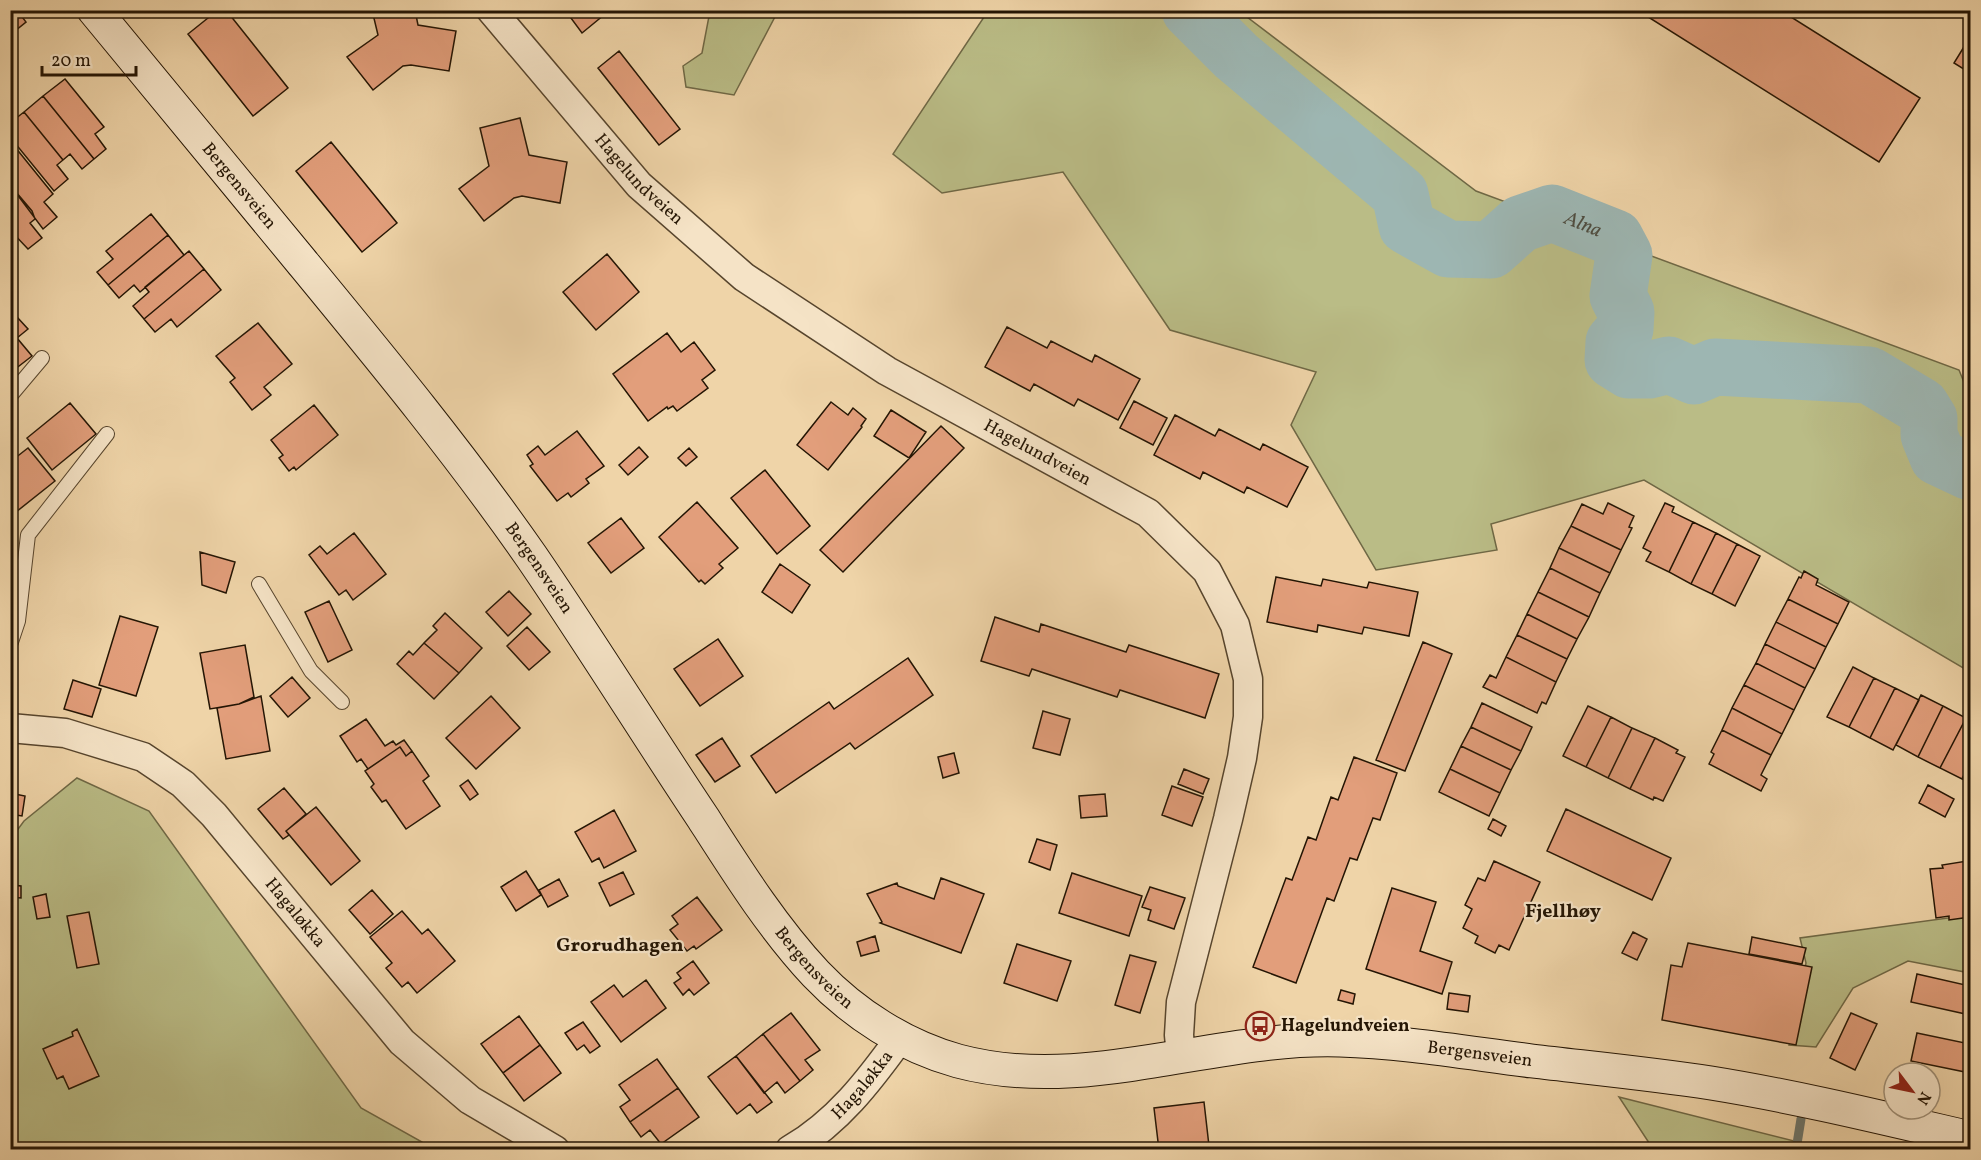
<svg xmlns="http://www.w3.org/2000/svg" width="1981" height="1160" viewBox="0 0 1981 1160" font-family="Vollkorn,serif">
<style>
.green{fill:#babc86;stroke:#6f6845;stroke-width:1.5}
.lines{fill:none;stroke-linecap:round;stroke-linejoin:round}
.stream{stroke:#6d766c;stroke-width:9}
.river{stroke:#9db6b2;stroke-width:57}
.building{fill:#e29e7b;stroke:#241504;stroke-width:1.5}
.lane-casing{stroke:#57452d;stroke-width:16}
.street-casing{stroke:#57452d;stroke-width:31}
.secondary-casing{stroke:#241504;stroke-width:35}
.lane{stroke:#f5e3c6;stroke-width:14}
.street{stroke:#f5e3c6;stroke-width:28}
.secondary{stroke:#f5e3c6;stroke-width:33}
.labels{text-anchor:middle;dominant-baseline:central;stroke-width:4.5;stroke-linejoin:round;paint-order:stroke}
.street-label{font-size:18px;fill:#241504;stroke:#f5e3c6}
.poi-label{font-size:18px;font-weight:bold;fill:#241504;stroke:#f5e3c6;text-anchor:start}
.water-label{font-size:20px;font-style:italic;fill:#4e4d41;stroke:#f5e3c6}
.neighbourhood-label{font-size:20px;font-weight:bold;fill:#241504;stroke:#f5e3c6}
</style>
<rect width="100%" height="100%" fill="#efd4a8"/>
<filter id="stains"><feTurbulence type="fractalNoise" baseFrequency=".00333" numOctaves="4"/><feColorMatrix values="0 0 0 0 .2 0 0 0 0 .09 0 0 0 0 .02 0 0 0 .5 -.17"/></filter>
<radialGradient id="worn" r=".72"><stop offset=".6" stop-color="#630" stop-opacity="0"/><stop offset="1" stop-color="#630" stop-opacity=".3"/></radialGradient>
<!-- green -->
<path class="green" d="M710,11H778L734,95L686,87L683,66L702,53Z
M988,11H1239L1476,191L1959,370L1970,397V672L1644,480L1491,524L1497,550L1376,570L1291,425L1316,372L1170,330L1063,172L942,193L893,154Z
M77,778L149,811L361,1108L422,1142L424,1149H11L10,840L24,821Z
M1970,915V973L1908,961L1853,988L1816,1047L1789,1045L1806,963L1800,938Z
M1619,1097L1826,1149H1653Z"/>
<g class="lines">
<!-- stream -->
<path class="stream" d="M1796,1150L1801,1119"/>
<!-- river -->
<path class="river" id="s1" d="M1190,10L1236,56L1400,194L1407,226L1448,249L1491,250L1520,224L1552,213L1615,238L1624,255L1618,296L1626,312L1625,329L1614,342L1613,360L1629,370H1649L1669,365L1694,376L1715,367L1869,375L1921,406L1929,419V435L1938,457L1970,472"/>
</g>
<!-- building -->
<path class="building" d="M10,10H17L26,22L10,35Z
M218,10H226L288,88L253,116L188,34Z
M372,10H415L418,25L456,31L449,71L411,65L403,66L373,90L347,57L378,35Z
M565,10H610L582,33Z
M1637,10H1780L1920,98L1879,162Z
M1970,37V73L1954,63Z
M619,51L680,129L659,145L598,68Z
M65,79L104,127L95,134L106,149L94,159L43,96Z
M43,96L94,159L82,169L70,154L63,160L24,112Z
M24,112L63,160L57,165L68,179L54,191L10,137V123Z
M520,118L529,155L567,162L560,203L522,196L514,198L484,221L459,189L489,166L480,128Z
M331,142L397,223L362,252L296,171Z
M15,147L53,194L44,202L57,217L43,229L10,185V151Z
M10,185L32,211L35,219L30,223L42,238L28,249L10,230Z
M151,214L168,235L108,285L97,272L113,259L106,251Z
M168,235L184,255L140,292L134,285L119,298L108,285Z
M189,251L204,269L144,319L133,306L149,292L145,287Z
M607,254L639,292L596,330L563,292Z
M204,269L221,290L177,327L171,319L155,332L144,319Z
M17,317L28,329L17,338L32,356L10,373V322Z
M258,323L292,364L264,387L271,395L252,410L230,382L235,378L216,356Z
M1007,327L1047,348L1051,341L1092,362L1095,355L1140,379L1118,420L1078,399L1074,406L1034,384L1030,391L985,367Z
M667,333L681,352L694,342L715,370L702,380L708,388L677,411L673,406L668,409L667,407L648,421L613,374Z
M1134,401L1167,418L1153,445L1120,428Z
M831,402L848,415L853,408L866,419L861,426L862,427L828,470L797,445Z
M70,403L96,434L52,470L27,438Z
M314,405L338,435L296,470L294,467L289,471L279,458L283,455L271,440Z
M891,410L926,432L909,458L874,436Z
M1175,415L1215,436L1219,429L1260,450L1263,444L1308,467L1287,507L1247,487L1244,493L1203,472L1200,479L1154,455Z
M941,426L964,448L843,572L820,550Z
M577,431L604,466L586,479L589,483L571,497L568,493L557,501L530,466L533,464L527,455L538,446L545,455Z
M639,447L648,457L628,475L619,465Z
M28,448L55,481L11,516L10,462Z
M689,448L697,457L686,466L678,458Z
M765,470L810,526L777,554L731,498Z
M697,502L738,548L719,564L723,568L705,584L701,580L699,582L659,537Z
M1608,503L1634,516L1629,527L1632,528L1621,550L1571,526L1582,504L1603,514Z
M1665,503L1674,507L1672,512L1693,522L1669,572L1646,561L1651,552L1643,548Z
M621,518L644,548L611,573L588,543Z
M1693,522L1716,533L1691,584L1669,572Z
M1571,526L1621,550L1610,573L1559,548Z
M354,533L386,574L353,600L346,590L339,595L309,555L320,546L327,554Z
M1716,533L1737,544L1712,594L1691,584Z
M1737,544L1760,556L1735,606L1712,594Z
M1559,548L1610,573L1600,593L1550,568Z
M200,552L235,562L226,593L202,585Z
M780,564L810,585L792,613L762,592Z
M1550,568L1600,593L1589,617L1538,592Z
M1804,571L1818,579L1816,585L1849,602L1838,624L1788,599L1799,577L1801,578Z
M1276,577L1321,586L1323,579L1367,588L1369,582L1418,592L1409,636L1364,627L1362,634L1318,625L1317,632L1267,622Z
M509,591L531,614L508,636L486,612Z
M1538,592L1589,617L1577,639L1527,614Z
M1788,599L1838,624L1826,647L1776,622Z
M329,601L352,650L328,662L305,612Z
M445,613L482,648L459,673L424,643L437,630L433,626Z
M1527,614L1577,639L1567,659L1517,635Z
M120,616L158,627L136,696L99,685Z
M995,617L1039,632L1041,624L1126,652L1129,645L1219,674L1205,718L1120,690L1117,697L1032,669L1029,676L981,661Z
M1776,622L1826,647L1815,669L1765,644Z
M527,627L550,652L529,670L507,646Z
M1517,635L1567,659L1556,682L1506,657Z
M718,639L743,676L700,706L674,669Z
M1423,642L1452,654L1405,771L1376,760Z
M424,643L459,673L434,699L397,664L409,651L413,655Z
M1765,644L1815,669L1805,688L1756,663Z
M245,645L254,697L239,704L210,709L200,653Z
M1506,657L1556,682L1546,704L1542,702L1537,713L1483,687L1490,675L1496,678Z
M908,658L933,695L855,749L850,743L776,793L751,756L829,702L834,709Z
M1756,663L1805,688L1794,710L1744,685Z
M1853,667L1874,678L1849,727L1827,717Z
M292,677L310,698L288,717L270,696Z
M1874,678L1895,688L1870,738L1849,727Z
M73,680L101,689L92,717L64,709Z
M1744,685L1794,710L1782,734L1732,708Z
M1895,688L1919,700L1893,750L1870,738Z
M1921,695L1943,706L1918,757L1896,745Z
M261,696L270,751L226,759L217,708L239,704Z
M491,696L520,728L476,769L446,738Z
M1482,703L1532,727L1521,751L1471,727Z
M1588,706L1611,717L1586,767L1563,756Z
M1943,706L1966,718L1940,768L1918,757Z
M1732,708L1782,734L1771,755L1722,730Z
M1043,711L1070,719L1060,755L1033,748Z
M1611,717L1632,728L1608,778L1586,767Z
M1966,718L1970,720V762L1962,779L1940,768Z
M366,719L385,746L393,741L396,745L404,740L412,751L406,756L400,747L368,769L361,759L357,762L340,736Z
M1471,727L1521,751L1511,770L1461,746Z
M1632,728L1655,738L1630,789L1608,778Z
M1722,730L1771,755L1761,775L1767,779L1761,791L1709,764L1714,754L1711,752Z
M722,738L740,766L715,782L696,755Z
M1655,738L1678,750L1676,753L1685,757L1663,801L1654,797L1653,800L1630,789Z
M1461,746L1511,770L1500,793L1450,769Z
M400,747L406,756L412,751L429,776L423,781L440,806L406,829L386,800L382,802L371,787L374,784L365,771Z
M954,753L959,773L943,778L938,757Z
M1354,757L1397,773L1380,820L1373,818L1357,860L1350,858L1334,901L1327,898L1296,983L1253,967L1286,878L1292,880L1308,837L1316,840L1331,797L1338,800Z
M1970,762V783L1962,779Z
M1184,769L1209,779L1203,794L1178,784Z
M1450,769L1500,793L1489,816L1439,792Z
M468,780L478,794L470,800L460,786Z
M1928,785L1954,799L1945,817L1919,803Z
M1172,786L1203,797L1192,826L1162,815Z
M284,788L306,814L286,831L289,835L283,839L258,809Z
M10,793L25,796L22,816L10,814Z
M1105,794L1107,816L1081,818L1079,796Z
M316,807L360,861L331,885L286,831Z
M1566,809L1671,858L1652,900L1547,851Z
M614,810L636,851L604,868L599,858L592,862L575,832Z
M1493,819L1506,826L1501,836L1488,829Z
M1037,839L1057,845L1050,870L1029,862Z
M1494,861L1540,882L1509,950L1499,945L1495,953L1475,943L1478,936L1463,928L1472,909L1465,905L1478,878L1485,881Z
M1967,861L1970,891V917L1949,920V916L1936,918L1930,869L1943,868L1942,865Z
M526,871L541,895L516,911L501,887Z
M623,872L634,894L610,906L599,883Z
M1072,873L1142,896L1129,936L1059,913Z
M10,876H12V885L21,886V898L10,897Z
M941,878L984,894L961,953L880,923L882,922L867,894L897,883L898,886L934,899Z
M559,879L568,896L548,907L539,890Z
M1150,887L1185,898L1174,929L1148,920L1151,910L1142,907Z
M1392,888L1436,902L1420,951L1452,962L1442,994L1366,969Z
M372,890L393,914L370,934L349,910Z
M46,894L50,917L37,919L33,897Z
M697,897L722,930L696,949L694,946L687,951L670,930L678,924L672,916Z
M402,911L422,934L428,929L455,961L417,993L408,982L402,987L386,968L392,963L370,937Z
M89,912L99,964L77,968L67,916Z
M1633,932L1647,939L1637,960L1622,953Z
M875,936L879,951L861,956L857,942Z
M1752,937L1806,948L1802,964L1749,954Z
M1688,943L1812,967L1796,1045L1662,1020L1671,965L1682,967Z
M1017,944L1071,961L1057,1001L1004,983Z
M1130,955L1156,962L1140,1013L1115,1005Z
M693,961L709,983L694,995L689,989L683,995L674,983L681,978L677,973Z
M1917,974L1970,986V1015L1911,1002Z
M646,980L666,1008L621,1042L591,1002L614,985L623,997Z
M1341,990L1355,994L1353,1004L1338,1000Z
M1449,993L1470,996L1468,1012L1447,1009Z
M791,1013L820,1050L805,1060L813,1070L800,1081L763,1034Z
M1851,1013L1877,1024L1855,1070L1830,1058Z
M519,1016L540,1045L503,1073L481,1044Z
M583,1022L600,1046L590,1053L584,1045L577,1050L565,1033Z
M77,1029L99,1076L69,1089L63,1076L57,1079L43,1049L73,1036L72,1032Z
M1917,1033L1970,1044V1073L1911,1061Z
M763,1034L800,1081L785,1093L777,1082L764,1093L736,1056Z
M540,1045L561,1073L524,1101L503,1073Z
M736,1056L772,1102L757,1113L750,1104L737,1114L708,1077Z
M657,1059L678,1088L630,1122L620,1107L630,1100L619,1085Z
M678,1088L699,1117L661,1144L650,1130L641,1137L630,1122Z
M1204,1102L1209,1146L1204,1147V1150H1159L1154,1108Z"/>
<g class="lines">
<!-- lane casing -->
<g class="lane-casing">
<path id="lane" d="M10,396L42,358
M259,584L311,671L342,702
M10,645L18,621L28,535L107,434"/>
</g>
<!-- street casing -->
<g class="street-casing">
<g id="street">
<path id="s2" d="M491,10L639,185L744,277L887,371L1148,513L1207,571L1235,625L1248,679V717L1242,758L1228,819L1181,1002L1179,1035L1181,1056"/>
<path id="s3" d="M10,728L65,733L143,757L183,784L214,815L402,1042L470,1100L555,1150"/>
<path id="s4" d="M790,1150C837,1123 869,1081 900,1038"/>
</g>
</g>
<!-- secondary casing -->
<g class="secondary-casing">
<g id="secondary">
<path id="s5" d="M94,10C163,94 232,178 301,261C380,357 460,454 531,556C590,642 645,731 703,818C737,871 772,927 816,974C854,1014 904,1046 958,1061C1085,1095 1212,1036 1340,1040C1404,1042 1468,1053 1532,1061C1591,1068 1652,1074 1711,1083C1798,1097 1884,1118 1970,1138"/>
</g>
</g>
<!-- lane -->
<use href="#lane" class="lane"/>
<!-- street -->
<use href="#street" class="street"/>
<!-- secondary -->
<use href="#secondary" class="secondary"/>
</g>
<!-- icons -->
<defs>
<g id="bus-ring" transform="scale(1.5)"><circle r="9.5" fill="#f5e3c6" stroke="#8f2418" stroke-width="1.5"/><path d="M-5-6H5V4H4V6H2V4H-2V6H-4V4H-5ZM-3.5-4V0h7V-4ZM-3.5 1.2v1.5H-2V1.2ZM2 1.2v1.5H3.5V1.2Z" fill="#8f2418"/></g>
</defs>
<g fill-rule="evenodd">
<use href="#bus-ring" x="1260" y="1026"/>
</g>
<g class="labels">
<!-- street labels -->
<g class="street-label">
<text stroke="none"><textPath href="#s2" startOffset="225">Hagelundveien</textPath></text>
<text stroke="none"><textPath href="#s5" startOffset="228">Bergensveien</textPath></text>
<text stroke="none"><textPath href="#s2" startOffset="711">Hagelundveien</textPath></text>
<text stroke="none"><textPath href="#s5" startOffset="714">Bergensveien</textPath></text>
<text stroke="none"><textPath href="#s3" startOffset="356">Hagaløkka</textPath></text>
<text stroke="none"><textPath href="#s5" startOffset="1200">Bergensveien</textPath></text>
<text stroke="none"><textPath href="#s5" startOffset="1900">Bergensveien</textPath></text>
<text stroke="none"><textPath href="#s4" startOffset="98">Hagaløkka</textPath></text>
</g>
<!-- poi labels -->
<g class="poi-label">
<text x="1281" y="1026">Hagelundveien</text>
</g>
<!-- water labels -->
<g class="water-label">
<text stroke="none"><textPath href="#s1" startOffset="508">Alna</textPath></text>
</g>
<!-- neighbourhood labels -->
<g class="neighbourhood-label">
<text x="1563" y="912">Fjellhøy</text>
<text x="620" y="946">Grorudhagen</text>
</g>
</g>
<!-- margin -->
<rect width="1981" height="1160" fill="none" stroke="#efd4a8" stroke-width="36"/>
<rect x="12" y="12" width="1957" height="1136" fill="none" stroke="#241504" stroke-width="3"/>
<rect x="18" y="18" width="1945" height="1124" fill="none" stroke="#241504" stroke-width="1.5"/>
<!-- north arrow -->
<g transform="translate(1912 1091) rotate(122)"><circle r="28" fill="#f5e3c6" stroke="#a19178" stroke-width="1.5"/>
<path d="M0-4.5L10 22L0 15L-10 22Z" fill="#8f2418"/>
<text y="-9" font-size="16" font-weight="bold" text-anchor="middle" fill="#241504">N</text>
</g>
<!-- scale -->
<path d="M42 66v9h94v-9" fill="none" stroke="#241504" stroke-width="3"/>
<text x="51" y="66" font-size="18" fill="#241504" stroke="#f5e3c6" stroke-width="4.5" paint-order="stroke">20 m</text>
<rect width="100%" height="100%" filter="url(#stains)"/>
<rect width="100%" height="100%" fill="url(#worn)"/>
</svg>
